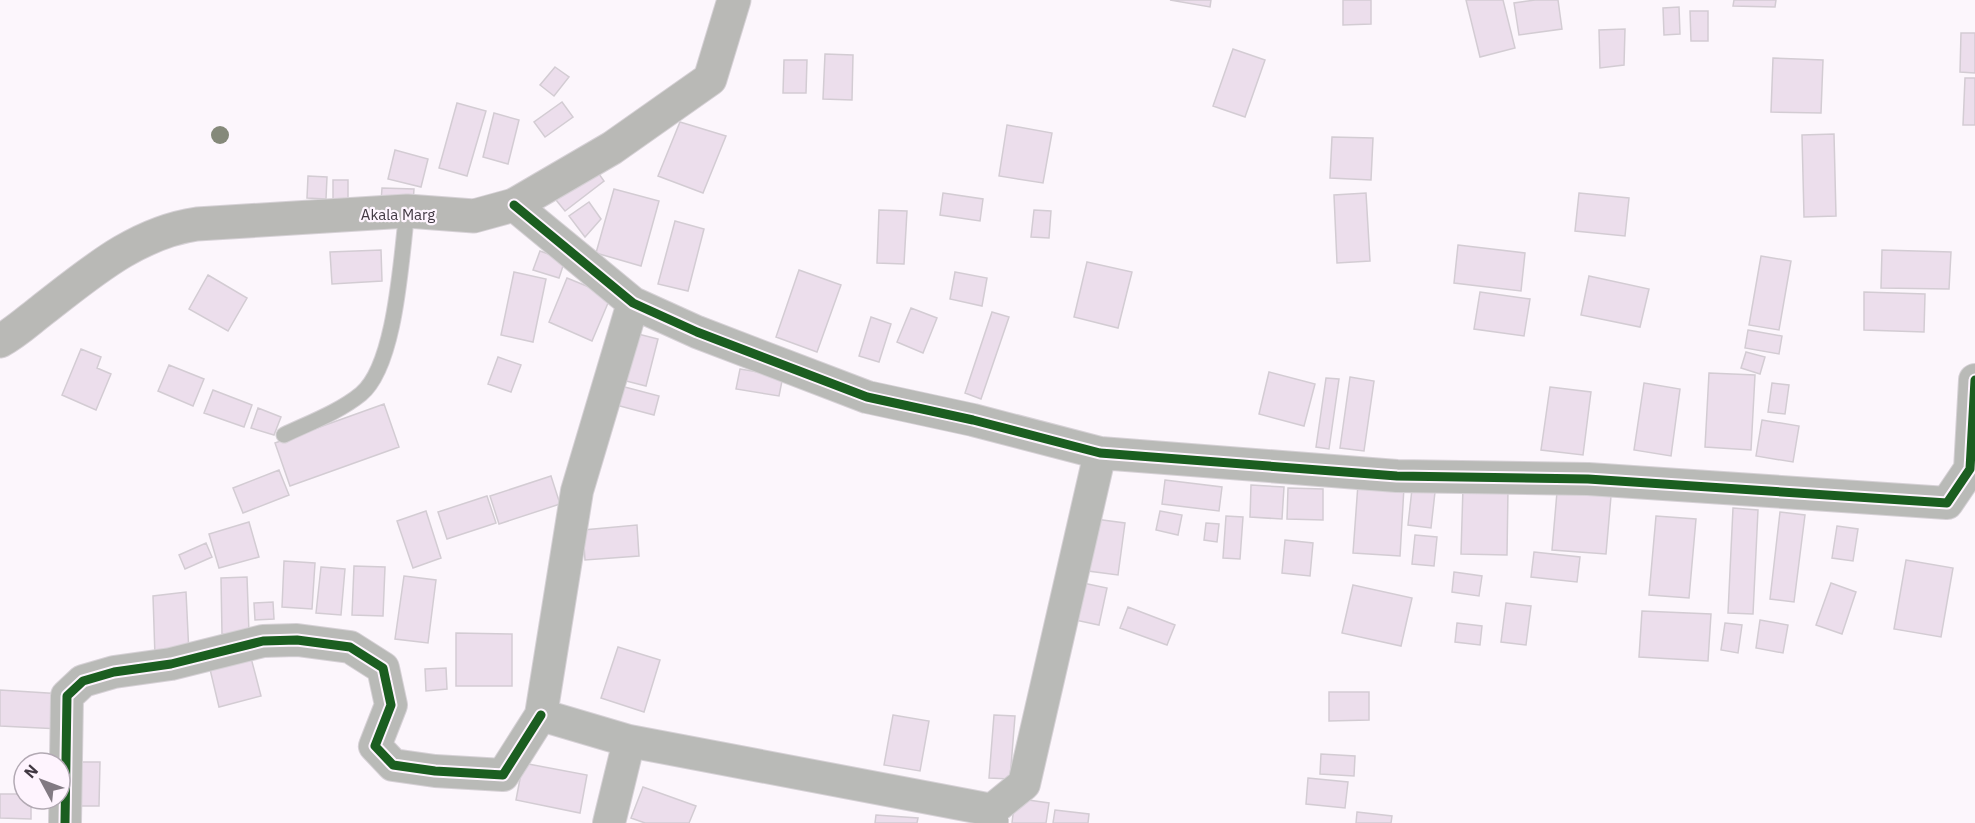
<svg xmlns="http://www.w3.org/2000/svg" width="1975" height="823" viewBox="0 0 1975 823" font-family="'IBM Plex Sans',sans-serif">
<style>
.building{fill:#ecdeec;stroke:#d3ccd3;stroke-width:1.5}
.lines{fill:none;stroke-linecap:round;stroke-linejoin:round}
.lane-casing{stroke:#d6d1d6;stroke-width:17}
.street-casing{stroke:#d6d1d6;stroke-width:34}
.secondary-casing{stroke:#d6d1d6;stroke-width:35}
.lane{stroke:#b9bab7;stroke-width:15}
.street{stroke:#b9bab7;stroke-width:32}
.secondary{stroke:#b9b9b6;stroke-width:33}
.cycleway-casing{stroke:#fef4fe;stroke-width:13}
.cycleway{stroke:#1b5e20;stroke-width:9}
.tree{fill:#85897a}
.labels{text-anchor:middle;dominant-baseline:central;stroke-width:4.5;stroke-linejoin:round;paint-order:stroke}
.street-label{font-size:15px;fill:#413842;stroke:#fef4fe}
</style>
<rect width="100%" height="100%" fill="#fcf6fc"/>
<!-- building -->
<path class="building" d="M1170,0H1211L1210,7Z
M1343,0H1371V24L1343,25Z
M1466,0H1503L1515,48L1480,57Z
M1535,0H1558L1562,29L1519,35L1514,3Z
M1734,0H1776L1775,7L1733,6Z
M1679,7L1680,34L1664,35L1663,8Z
M1690,11H1708V41H1691Z
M1625,29L1624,65L1600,68L1599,30Z
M1961,33H1975V73L1960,72Z
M1233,49L1265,60L1245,117L1213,106Z
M825,54L853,55L852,100L823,99Z
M1773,58L1823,60L1821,113L1771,112Z
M784,60H807L806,93H783Z
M555,67L569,77L554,96L540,85Z
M1965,78H1975V125H1963Z
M562,102L573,117L545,137L534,122Z
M457,103L486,111L467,176L439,168Z
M494,113L519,120L508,164L483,157Z
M680,122L726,136L703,193L658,176Z
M1007,125L1052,133L1043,183L999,176Z
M1834,134L1836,216L1804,217L1802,135Z
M1332,137L1373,138L1371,180L1330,178Z
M395,150L428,159L421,187L388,179Z
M592,164L604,181L565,211L552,195Z
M308,176L327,177L326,199L307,198Z
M333,180H348V200H333Z
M382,188L414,189L413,203L381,202Z
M614,189L659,201L641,266L596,253Z
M943,193L983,199L980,221L940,215Z
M1366,193L1370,261L1337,263L1334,195Z
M1579,193L1629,198L1625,236L1575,231Z
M589,202L601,219L585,237L569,216Z
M879,210L907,211L904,264L877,263Z
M1034,210L1051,211L1049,238L1031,237Z
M675,221L704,229L688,291L658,284Z
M1458,245L1525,253L1521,291L1454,283Z
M381,250L382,281L332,284L330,252Z
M1882,250L1951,252L1949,289L1881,288Z
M540,251L565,260L559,278L533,270Z
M1761,256L1791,261L1779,330L1749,325Z
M1087,262L1132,272L1118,328L1074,317Z
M799,270L841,285L817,352L776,337Z
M514,272L546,279L533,342L501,335Z
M955,272L987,278L982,306L950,299Z
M208,275L247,298L228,331L189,309Z
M1589,276L1649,289L1640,327L1581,315Z
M567,278L611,296L592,341L549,322Z
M1480,292L1530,299L1524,336L1474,329Z
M1864,292L1925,294L1924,332L1864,330Z
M911,308L937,318L923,353L897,342Z
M992,312L1009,317L981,399L965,393Z
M871,317L891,324L879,362L859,356Z
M1748,330L1782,336L1779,354L1745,348Z
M638,334L658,339L646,386L626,381Z
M81,349L101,357L97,368L111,374L96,410L62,395Z
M1746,352L1765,357L1760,374L1741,368Z
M498,357L521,365L511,392L488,384Z
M169,365L204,379L193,406L158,391Z
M740,369L783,376L779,396L736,389Z
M1269,372L1315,384L1304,426L1259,414Z
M1709,373L1755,375L1751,450L1705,447Z
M1350,377L1374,381L1364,451L1340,448Z
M1326,378L1339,379L1329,449L1316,447Z
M1644,383L1680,389L1671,456L1634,450Z
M1772,383L1789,385L1785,414L1768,412Z
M621,386L659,396L654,415L616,405Z
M1550,387L1591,392L1583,455L1541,450Z
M213,390L252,405L244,427L204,413Z
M384,404L399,447L290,486L275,443Z
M258,408L281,417L274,435L251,428Z
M1762,420L1799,426L1793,462L1756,456Z
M279,470L289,495L243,513L233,488Z
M551,476L560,504L499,524L490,496Z
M1165,480L1222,487L1219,511L1162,504Z
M1358,484L1404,487L1400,556L1353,553Z
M1251,485L1284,487L1282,519L1250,517Z
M1463,487L1508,489L1507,555L1461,554Z
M1288,488L1323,489V520L1287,519Z
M1412,489L1435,492L1431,528L1408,525Z
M1557,492L1611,496L1606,554L1552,550Z
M487,496L496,523L447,539L438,512Z
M1733,508L1758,510L1753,614L1728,613Z
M426,511L441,558L413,568L397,521Z
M1160,511L1182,515L1178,535L1156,530Z
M1780,512L1805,515L1794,602L1770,599Z
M1226,516L1243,517L1240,559L1223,558Z
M1656,516L1696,519L1689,598L1649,595Z
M1095,519L1125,523L1118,575L1088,571Z
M249,522L259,557L219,568L209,534Z
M1206,523L1219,524L1217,542L1204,540Z
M637,525L639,556L585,560L583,530Z
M1837,526L1858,529L1853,561L1832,558Z
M1415,535L1437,537L1434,566L1412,564Z
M1285,540L1313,543L1310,576L1282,573Z
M206,543L212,557L185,569L179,555Z
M1534,552L1580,557L1577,582L1531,577Z
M1906,560L1953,568L1941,637L1894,629Z
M284,561L315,563L312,609L282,607Z
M354,566L385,567L383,616L352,615Z
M321,567L345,569L341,615L316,613Z
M1454,572L1482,576L1479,596L1452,592Z
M404,576L436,580L428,643L395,639Z
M247,577L249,633L222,634L221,578Z
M1083,583L1107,588L1099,625L1075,620Z
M1831,583L1856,592L1842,634L1816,625Z
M1353,585L1412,598L1401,646L1342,633Z
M186,592L189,654L155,657L153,596Z
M273,602L274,619L255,620L254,603Z
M1506,603L1531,606L1526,645L1501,642Z
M1128,607L1175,625L1167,645L1120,628Z
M1642,611L1711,614L1708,661L1639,657Z
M1760,620L1788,625L1783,653L1756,648Z
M1457,623L1482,626L1480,645L1455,642Z
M1725,623L1742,625L1738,653L1721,650Z
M456,633L512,634V686H456Z
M618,647L660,660L644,712L601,698Z
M250,654L261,696L219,707L209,665Z
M446,668L447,689L426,691L425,669Z
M0,690L63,694L60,729L0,726Z
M1329,692H1369V720L1329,721Z
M893,715L929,721L920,771L884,765Z
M994,715L1015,716L1010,779L989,778Z
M1321,754L1355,756L1354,776L1320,774Z
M79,762H100L99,806H78Z
M523,763L587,775L580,813L516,800Z
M1308,778L1348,782L1345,808L1306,804Z
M643,787L696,806L689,823H645L631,818Z
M0,794H24V799H31V819L0,818Z
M1015,798L1049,803L1046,823H1012Z
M1055,810L1089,814L1088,823H1053Z
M1357,812L1392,816L1391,823H1356Z
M876,815L918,818L917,823H875Z"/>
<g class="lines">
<!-- lane casing -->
<g class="lane-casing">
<path id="lane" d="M284,435C309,423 339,412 361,394C396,365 401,258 407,211"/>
</g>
<!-- street casing -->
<g class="street-casing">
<path id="street" d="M514,205L633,303L697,332L867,397L973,420L1100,453L1397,476L1588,479L1947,503L1970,469L1975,380
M629,741L992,810
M65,823L67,696L83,681L114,672L171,664L263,641L297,640L350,647L383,668L391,705L375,746L393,765L435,771L503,775L541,715
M609,823L629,741L541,715L577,491L633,303
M992,823V810L1024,784L1100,453"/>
</g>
<!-- secondary casing -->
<g class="secondary-casing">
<path id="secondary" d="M0,341C15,333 28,321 41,311C89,274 135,233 197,224L407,211L474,216L514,205L612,148L710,79L734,0"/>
</g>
<!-- lane -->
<use href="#lane" class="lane"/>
<!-- street -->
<use href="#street" class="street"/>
<!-- secondary -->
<use href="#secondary" class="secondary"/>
<!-- cycleway casing -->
<g class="cycleway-casing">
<path id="cycleway" d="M514,205L633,303L697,332L867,397L973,420L1100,453L1397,476L1588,479L1947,503L1970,469L1975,380
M65,823L67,696L83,681L114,672L171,664L263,641L297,640L350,647L383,668L391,705L375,746L393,765L435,771L503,775L541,715"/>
</g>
<!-- cycleway -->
<use href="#cycleway" class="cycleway"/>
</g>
<!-- trees -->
<circle class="tree" cx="220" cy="135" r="9"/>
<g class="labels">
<!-- street labels -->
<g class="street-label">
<text x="398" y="214">Akala Marg</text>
</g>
</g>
<!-- north arrow -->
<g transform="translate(42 781) rotate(311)"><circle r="28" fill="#fef4fe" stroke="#b2a9b3" stroke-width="1.5"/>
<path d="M0-4.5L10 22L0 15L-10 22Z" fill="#827a83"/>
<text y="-9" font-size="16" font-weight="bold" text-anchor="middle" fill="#413842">N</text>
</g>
</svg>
